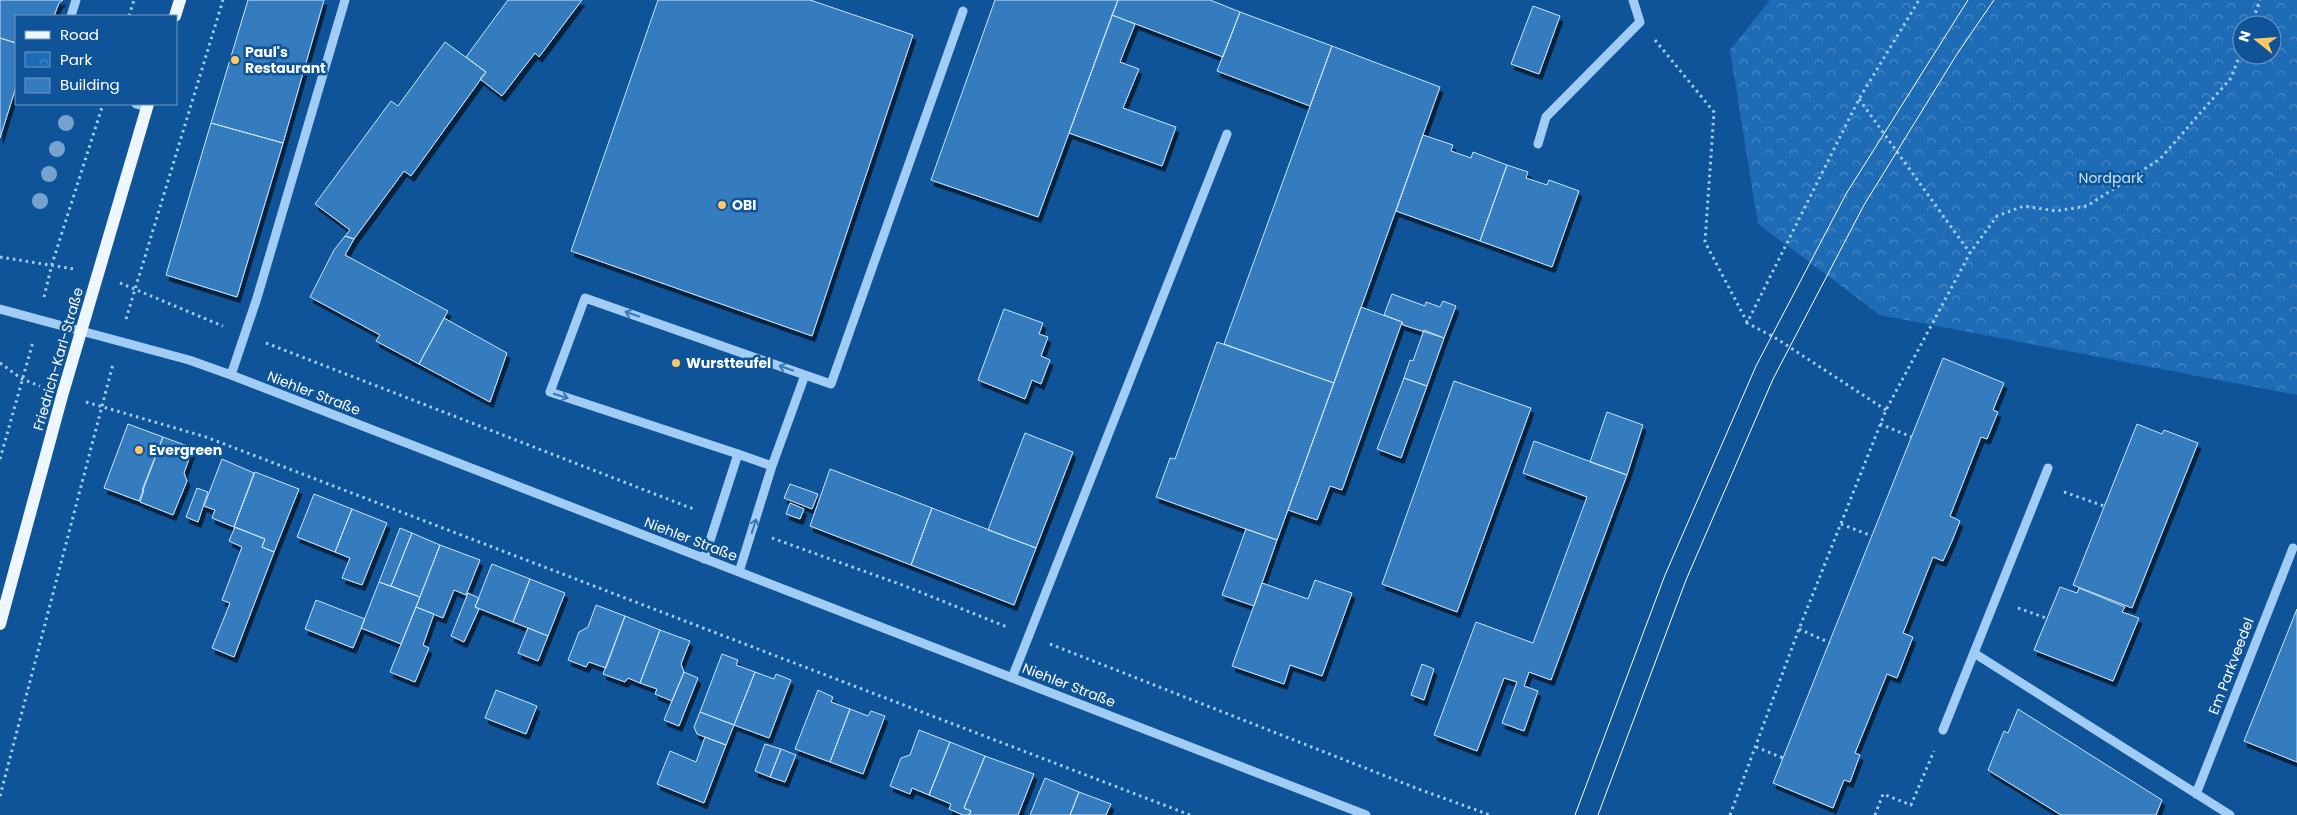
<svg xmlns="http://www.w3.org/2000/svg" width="2297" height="815" viewBox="0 0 2297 815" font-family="Poppins,sans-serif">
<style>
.park{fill:url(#park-crowns);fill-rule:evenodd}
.building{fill:#347bbf;stroke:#c9e4fe;filter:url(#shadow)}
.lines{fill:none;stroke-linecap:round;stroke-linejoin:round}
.path{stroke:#a0ccf5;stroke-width:3;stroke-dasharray:2.5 4;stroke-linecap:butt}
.minor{stroke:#a0ccf5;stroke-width:9}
.major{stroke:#eef6ff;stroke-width:12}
.tram{stroke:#fff;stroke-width:1}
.tree{fill:#75a3d0}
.oneway{stroke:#3a78b4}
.poi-dot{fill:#ffc864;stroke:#0f5498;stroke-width:2}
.labels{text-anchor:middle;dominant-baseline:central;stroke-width:5;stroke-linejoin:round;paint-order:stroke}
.poi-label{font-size:14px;font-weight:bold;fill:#fff;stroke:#0f5498;text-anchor:start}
.park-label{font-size:14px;fill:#c9e4fe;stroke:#0f5498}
.street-label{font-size:14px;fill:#fff;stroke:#0f5498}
</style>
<defs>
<pattern id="park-crowns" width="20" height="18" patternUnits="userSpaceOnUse" patternTransform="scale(1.25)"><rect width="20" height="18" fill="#1e6cb6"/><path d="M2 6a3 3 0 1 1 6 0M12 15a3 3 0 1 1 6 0" fill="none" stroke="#4b89c5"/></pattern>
<filter id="shadow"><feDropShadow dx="3" dy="5.5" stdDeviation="0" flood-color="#0009"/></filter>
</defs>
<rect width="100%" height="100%" fill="#0f5498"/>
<!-- park -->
<path class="park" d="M1770,0H2297V395L1880,315L1758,224L1730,50ZM2242,25H2272V55H2242Z"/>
<!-- building -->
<path class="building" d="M0,0H63L59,3L54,16H16V43L0,38Z
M248,0H324L283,143L211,123Z
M508,0H582L539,57L535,53L502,96L480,79L486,72L466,57Z
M658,0H810L913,35L812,336L571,251Z
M995,0H1118L1038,217L931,180Z
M1118,0H1210L1240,12L1223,57L1112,15Z
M1533,6L1560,16L1539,74L1511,64Z
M1240,12L1332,46L1310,106L1217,71Z
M1112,15L1135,24L1120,62L1139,69L1123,108L1176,127L1162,166L1069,133Z
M0,38L16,43V87L0,138Z
M445,42L486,72L411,176L404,171L354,239L345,236L350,230L315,204L391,101L398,106Z
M1332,46L1440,87L1334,383L1224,344Z
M211,123L283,143L237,297L166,275Z
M1423,135L1453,145L1451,151L1471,158L1473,152L1507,165L1480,241L1396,211Z
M1507,165L1528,172L1526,178L1547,185L1549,180L1579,191L1552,267L1480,241Z
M345,236L354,239L345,255L448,311L419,364L376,341L380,335L310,297L334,250Z
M1392,294L1425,306L1426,302L1440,307L1443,301L1456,306L1444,338L1403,325L1402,322L1384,315Z
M1361,307L1402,322L1342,490L1330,486L1317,520L1288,510Z
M1004,309L1043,323L1039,334L1048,337L1041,356L1050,360L1041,384L1032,380L1025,399L978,380Z
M444,318L507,353L490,402L419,364Z
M1424,330L1444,338L1427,386L1404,378L1410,360L1413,361Z
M1217,342L1334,383L1277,540L1156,497L1170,458L1175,459Z
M1943,358L2004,383L1993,410L1998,412L1987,439L1981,437L1950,516L1960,521L1952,541L1943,561L1933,557L1903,633L1913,637L1897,678L1887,674L1855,753L1860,755L1850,782L1844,780L1833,808L1773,783Z
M1404,378L1427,386L1401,458L1377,449Z
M1454,381L1531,408L1457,612L1382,584Z
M1607,412L1643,425L1627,475L1590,462Z
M128,424L163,437L139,501L104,488Z
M2137,424L2162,434L2164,430L2198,443L2132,608L2073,585Z
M1025,433L1073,452L1036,548L988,530Z
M163,437L193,448L184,473L187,481L173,515L140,502L144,490H142Z
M1534,441L1627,475L1551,680L1529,672L1524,686L1538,691L1524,731L1502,723L1517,682L1504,678L1477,751L1434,735L1476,622L1533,643L1587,497L1523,473Z
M222,459L254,473L234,527L212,518L215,510L204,506Z
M830,469L932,508L911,565L810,526Z
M255,472L299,489L274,552L262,547L265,539L234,527Z
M790,484L818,494L812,509L784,498Z
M197,488L208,492L198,522L186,517Z
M314,494L352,509L335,552L297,537Z
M790,503L804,509L800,519L786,514Z
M932,508L1036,548L1014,605L911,565Z
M352,509L387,523L362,585L342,578L350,558L335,552Z
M235,527L265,539L262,547L274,552L234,657L212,648L230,603L222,600L242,547L229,541Z
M400,528L412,533L391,586L379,582Z
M1246,529L1277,540L1254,606L1222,595Z
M412,533L440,545L420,597L391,586Z
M440,545L480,560L466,595L454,590L443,618L416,607Z
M492,564L530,579L513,622L475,607Z
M530,579L565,593L548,636L513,622Z
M1315,580L1352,593L1322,676L1290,665L1284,684L1232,666L1262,583L1308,599Z
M379,582L420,597L401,644L361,628Z
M2060,587L2077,593L2079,588L2125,607L2122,612L2139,618L2113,681L2034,650Z
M468,593L479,598L475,607L479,609L464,642L451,636Z
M316,600L365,619L353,648L305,629Z
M596,605L625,616L606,668L589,662L586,667L568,660L579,632L588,627Z
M416,607L434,614L423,645L429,648L415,682L390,672Z
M2297,609V762L2244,741Z
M625,616L660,630L640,683L628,678L625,682L603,674Z
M528,628L548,636L538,661L518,653Z
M660,630L690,641L681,664L684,672L672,701L655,694L657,689L640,683Z
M722,654L738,660L736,665L755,672L734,725L700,712Z
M1422,664L1434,669L1424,700L1411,695Z
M684,672L698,678L679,726L664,720Z
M755,672L774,679L776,674L791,680L769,738L734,725Z
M496,690L537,706L526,734L485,718Z
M818,690L833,697L831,702L850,709L830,762L795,749Z
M850,709L868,716L871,711L885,716L863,774L830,762Z
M2018,709L2162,800L2156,815H2061L1988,770L2004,731L2008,733Z
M700,712L734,725L726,745L697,734L694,727Z
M919,730L950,742L929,795L912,788L910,794L890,786L901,758L910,755Z
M705,737L726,745L704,803L657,784L670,751L696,762Z
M950,742L985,756L964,808L971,811L969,815H963L949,809L951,804L929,795Z
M765,744L781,749L770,777L755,771Z
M781,749L796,755L785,782L770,777Z
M985,756L1034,774L1018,815H969L971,811L964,808Z
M1045,778L1079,792L1070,815H1030Z
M1079,792L1111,804L1106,815H1070Z"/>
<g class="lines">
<!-- path -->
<path class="path" d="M129,16L134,0
M2251,25L2260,0
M1655,40L1714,112L1705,242L1747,322
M1859,99L1970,253
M0,257L74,269
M120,283L223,326
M44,297L52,264L103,104
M126,319L223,0
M266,343L696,510
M0,363L22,379L40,386
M86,402L206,437L1190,815
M1886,410L1774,337L1747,323L1859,99L1919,0
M1880,424L1912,437
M0,459L33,342
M2064,492L2104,506
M1841,524L1872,536
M772,538L905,586L1007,627
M2018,608L2046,618
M1799,629L1830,643
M1050,644L1421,790L1490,815
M1756,747L1783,758
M0,796L113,364
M1730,815L1799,629L1886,410L1970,253L1997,216L2024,206L2056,211L2087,206L2160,159L2231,78L2242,49
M1875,815L1883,794L1911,805L1934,751"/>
<!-- minor -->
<path class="minor" d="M71,16L76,0
M136,104L147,107
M1538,144L1546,117L1640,22L1633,0
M0,309L189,360L231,375L1366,815
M231,375L257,298L345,0
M805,375L831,384L963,11
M738,454L772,466
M704,559L738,454L550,392L585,298L805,375L772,466L739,572
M1974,653L2230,815
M1012,678L1227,134
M1943,730L2048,468
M2196,794L2293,548"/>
<!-- major -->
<path class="major" d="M175,16L180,0
M0,624L62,396L148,104"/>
<!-- tram -->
<path class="tram" d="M1575,815L1665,575L1756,366L1846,194L1968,0
M1598,815L1686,580L1773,379L1864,205L1957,54L1994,0"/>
</g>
<!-- trees -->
<g class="tree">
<circle cx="66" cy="123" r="8"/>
<circle cx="57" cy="149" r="8"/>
<circle cx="49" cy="174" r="8"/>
<circle cx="40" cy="201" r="8"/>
</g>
<!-- one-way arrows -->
<defs><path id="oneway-shaft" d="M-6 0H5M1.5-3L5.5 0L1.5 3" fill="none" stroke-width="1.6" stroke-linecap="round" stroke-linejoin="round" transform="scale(1.25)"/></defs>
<g class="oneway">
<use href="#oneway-shaft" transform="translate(632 314) rotate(-161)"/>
<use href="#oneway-shaft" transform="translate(786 368) rotate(-161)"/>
<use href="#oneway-shaft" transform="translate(561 396) rotate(18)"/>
<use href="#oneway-shaft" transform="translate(754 526) rotate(-72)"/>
</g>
<!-- markers -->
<g class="poi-dot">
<circle cx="235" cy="60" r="5"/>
<circle cx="722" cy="205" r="5"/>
<circle cx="676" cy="363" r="5"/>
<circle cx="139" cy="450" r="5"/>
</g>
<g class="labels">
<!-- poi labels -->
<g class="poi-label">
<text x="245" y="52">Paul's<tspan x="245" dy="16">Restaurant</tspan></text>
<text x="732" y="205">OBI</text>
<text x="686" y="363">Wurstteufel</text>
<text x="149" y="450">Evergreen</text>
</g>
<!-- park labels -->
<g class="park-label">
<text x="2111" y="178">Nordpark</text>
</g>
<!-- street labels -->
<g class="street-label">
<text transform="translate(58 359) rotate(-74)">Friedrich-Karl-Straße</text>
<text transform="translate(314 393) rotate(21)">Niehler Straße</text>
<text transform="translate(691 539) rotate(21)">Niehler Straße</text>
<text transform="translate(2231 666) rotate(-69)">Em Parkveedel</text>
<text transform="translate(1069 685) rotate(21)">Niehler Straße</text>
</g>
</g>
<!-- legend -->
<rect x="15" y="15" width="162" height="90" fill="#0f5498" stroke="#6f98c1"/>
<rect x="25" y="31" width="25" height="8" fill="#eef6ff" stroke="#6f98c1"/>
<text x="60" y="40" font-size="15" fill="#ffffff">Road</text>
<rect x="25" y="52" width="25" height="15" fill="url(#park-crowns)" stroke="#6f98c1"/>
<text x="60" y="65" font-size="15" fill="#ffffff">Park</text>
<rect x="25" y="78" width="25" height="15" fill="#347bbf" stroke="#6f98c1"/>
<text x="60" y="90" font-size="15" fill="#ffffff">Building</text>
<!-- north arrow -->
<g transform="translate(2257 40) rotate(287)"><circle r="24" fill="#0f5498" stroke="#6f98c1"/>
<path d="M0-4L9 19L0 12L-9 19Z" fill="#ffc864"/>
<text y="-8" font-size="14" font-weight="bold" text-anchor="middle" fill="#ffffff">N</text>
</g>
</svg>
